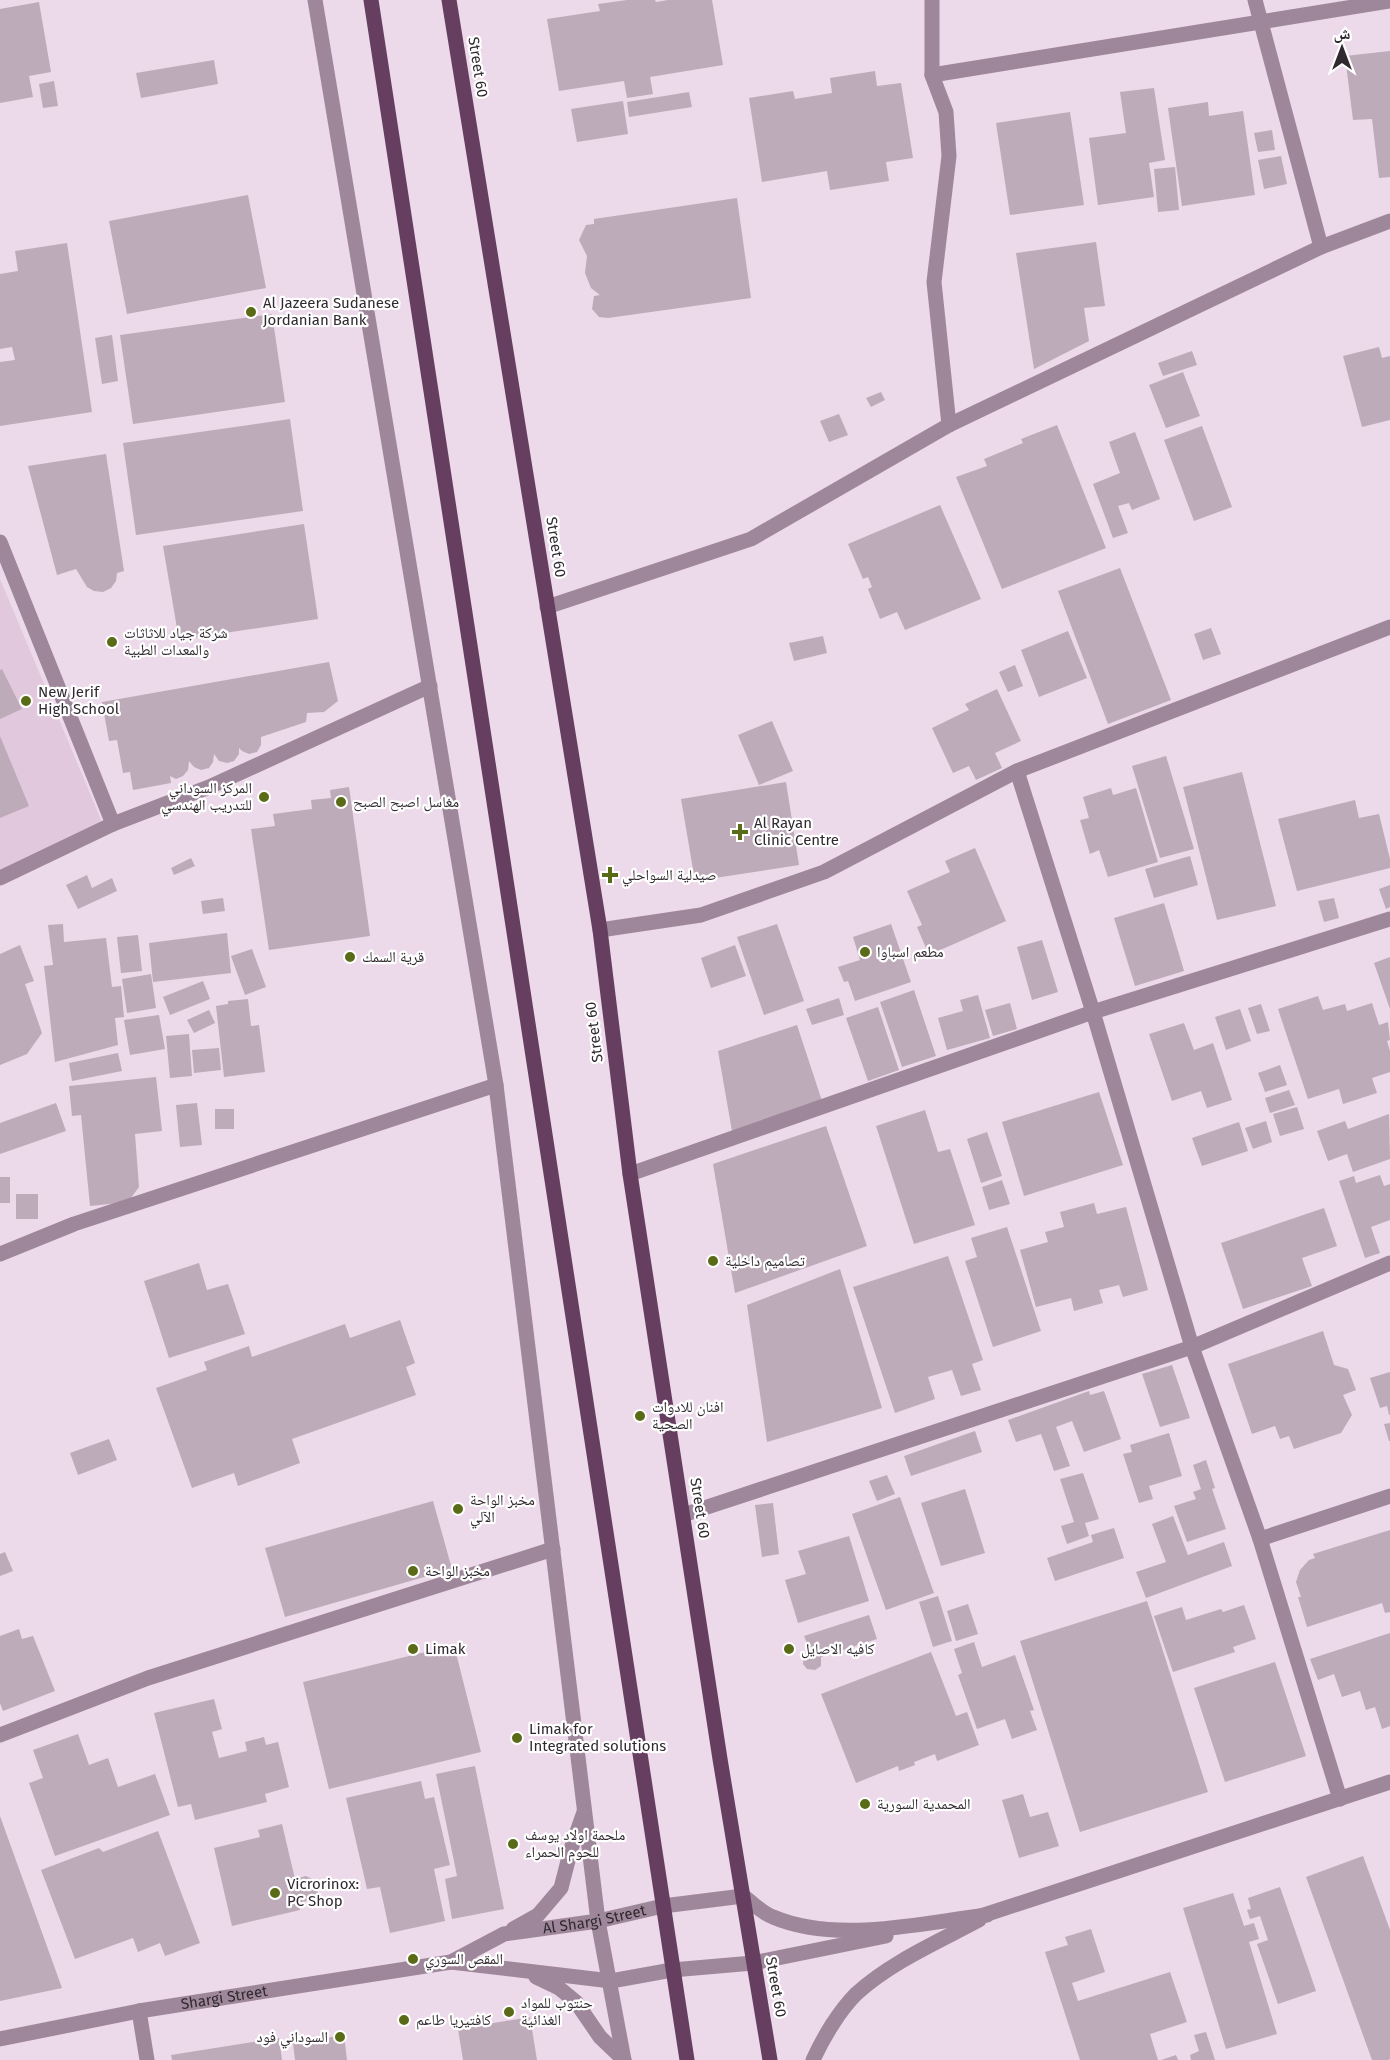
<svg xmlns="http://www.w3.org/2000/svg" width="1390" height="2060" viewBox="0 0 1390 2060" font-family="'Fira Sans','Noto Naskh Arabic',sans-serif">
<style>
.built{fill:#e1c8dd}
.building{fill:#bdabba}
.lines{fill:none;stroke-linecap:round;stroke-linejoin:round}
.minor{stroke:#9e879a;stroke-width:15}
.major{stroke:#653e60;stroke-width:15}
.poi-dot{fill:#596b17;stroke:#fff;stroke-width:2}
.labels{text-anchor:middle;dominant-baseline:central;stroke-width:4.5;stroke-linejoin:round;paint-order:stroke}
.street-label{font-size:15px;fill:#30292f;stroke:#fff}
.poi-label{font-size:15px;fill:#30292f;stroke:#fff;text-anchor:start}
</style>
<rect width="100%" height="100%" fill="#ecd9e9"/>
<!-- built -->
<path class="built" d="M0,579L102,822L0,871Z"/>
<!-- building -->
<path class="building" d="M627,0H655L656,2L668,0H712L723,65L650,77L653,94L627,98L624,81L559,91L547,19L600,11L598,4Z
M39,2L51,72L29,76L33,97L0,103V9Z
M1390,51V177L1379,178L1372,119L1353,120L1345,56Z
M214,60L218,84L141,98L136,73Z
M875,71L877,86L901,83L913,158L886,162L889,181L830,190L827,171L762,182L749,98L793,91L795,99L832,93L830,78Z
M54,81L58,106L43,108L39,84Z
M1154,88L1165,160L1149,163L1154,197L1098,205L1089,138L1126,133L1120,92Z
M689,92L692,107L629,117L627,102Z
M623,101L628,134L577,142L571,109Z
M1208,102L1209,116L1243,111L1255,195L1182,206L1168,108Z
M1070,112L1084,205L1010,215L996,123Z
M1272,130L1275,150L1258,152L1254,133Z
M1281,156L1287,184L1264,189L1258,160Z
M1175,167L1179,210L1158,212L1154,169Z
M248,195L266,288L127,314L109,221Z
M737,198L751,298L608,318L599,317L592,309L594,296L600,295L591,288L585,273L587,256L579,240L586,225L594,224V219Z
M1096,242L1105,306L1084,308L1089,341L1034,369L1016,253Z
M67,243L92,412L0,426V362L15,360L12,347L0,349V274L18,271L15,251Z
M272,314L285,402L133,424L120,335Z
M112,335L118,381L102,384L95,338Z
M1379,347L1382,358L1390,356V420L1362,427L1343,356Z
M1192,351L1197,365L1163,376L1158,363Z
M1183,372L1200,416L1166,428L1149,385Z
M881,392L885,400L871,407L866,398Z
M839,414L848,435L829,442L820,421Z
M290,419L303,511L136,535L123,443Z
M1057,425L1106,548L1002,589L956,477L987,466L984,459L1023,443L1021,439Z
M1202,426L1232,507L1194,521L1164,440Z
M1135,432L1160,499L1132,510L1129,503L1118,506L1128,533L1113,538L1093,484L1120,473L1109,442Z
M106,454L124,571L117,573L116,581L111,588L103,592L94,591L87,587L76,569L57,575L28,466Z
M940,505L981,599L905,630L897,612L880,619L868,589L872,587L868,577L863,579L848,544Z
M304,524L318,619L179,640L163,546Z
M1120,568L1171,700L1108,724L1058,591Z
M1211,628L1221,654L1203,660L1194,634Z
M1068,631L1087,678L1039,697L1021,650Z
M823,636L827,653L794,661L789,643Z
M329,662L338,701L324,712L307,713L306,722L261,737V745L257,752L249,754L242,751L239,748V754L234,761L227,763L219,761L214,754L213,762L209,768L201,770L194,767L189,761L188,770L183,776L176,779L170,776L171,783L133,790L130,772L123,773L117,740L109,741L102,702Z
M1015,665L1023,686L1008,692L999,672Z
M2,669L22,709L0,719V670Z
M997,689L1021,741L995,753L1002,768L976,780L969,766L953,773L932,728L969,710L965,704Z
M772,721L793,771L759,785L738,735Z
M0,736L29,806L0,818Z
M1166,756L1194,849L1160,858L1132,766Z
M1242,772L1276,906L1217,920L1183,787Z
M786,782L799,865L695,881L681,799Z
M349,787L370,936L269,950L251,829L275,826L273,814L312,809L311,800L331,798L330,790Z
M1111,788L1113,795L1136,788L1158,862L1108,877L1099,850L1090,854L1080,820L1089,818L1083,797Z
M1355,800L1359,818L1379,814L1390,859V868L1297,891L1278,819Z
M975,848L1006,921L929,955L917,927L922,925L907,891L950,872L945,861Z
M1190,856L1198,885L1154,898L1145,869Z
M191,858L195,866L174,875L171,868Z
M87,875L92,888L112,878L117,891L78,909L66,885Z
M1390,885V907L1386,909L1379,889Z
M223,898L225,911L203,914L201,901Z
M1334,898L1339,918L1324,922L1318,901Z
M1164,903L1184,971L1135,986L1114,918Z
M63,924L64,942L106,938L112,987L121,986L124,1017L115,1018L118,1045L55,1062L44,966L53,965L48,925Z
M777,924L804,1001L764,1015L737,937Z
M891,924L911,982L855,1001L848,981L844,982L838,967L860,960L853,937Z
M227,933L231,973L153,982L149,943Z
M138,935L142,971L121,973L117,937Z
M1042,940L1058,992L1032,1000L1017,947Z
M20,945L34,981L25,984L42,1033L27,1054L0,1065V954Z
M735,945L746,976L711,988L701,958Z
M252,949L266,987L245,995L231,956Z
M1390,957V1009L1374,963Z
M151,974L156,1008L127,1013L122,979Z
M203,981L210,999L170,1015L163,997Z
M914,990L936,1056L902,1067L880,1002Z
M978,995L990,1038L947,1050L938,1018L963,1011L960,1000Z
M1318,996L1323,1010L1345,1004L1347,1011L1372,1003L1379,1025L1388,1022L1390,1040L1387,1041L1390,1051V1072L1372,1078L1377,1093L1343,1104L1339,1089L1308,1099L1278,1009Z
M839,998L844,1015L812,1025L806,1009Z
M248,999L251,1026L259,1025L265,1072L224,1077L216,1006L228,1004V1001Z
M1010,1003L1017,1029L993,1036L985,1010Z
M1261,1004L1270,1031L1257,1034L1248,1008Z
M878,1007L899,1070L868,1081L846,1018Z
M1240,1009L1251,1041L1226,1050L1215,1017Z
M209,1010L215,1023L194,1033L187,1020Z
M159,1015L165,1049L130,1055L124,1020Z
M1184,1023L1194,1050L1213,1043L1232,1100L1207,1108L1201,1091L1172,1101L1149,1034Z
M797,1025L823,1104L733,1137L718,1051Z
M189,1034L192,1076L170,1078L166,1036Z
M219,1048L221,1070L194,1073L192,1050Z
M118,1053L122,1071L72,1081L69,1063Z
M1280,1065L1287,1085L1265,1092L1258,1073Z
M156,1077L162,1131L135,1134L139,1187L128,1202L90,1206L81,1115L72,1116L69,1086Z
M1289,1090L1295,1105L1270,1113L1265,1098Z
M1099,1092L1123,1165L1024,1196L1002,1122Z
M56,1103L66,1131L0,1154V1123Z
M197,1103L202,1145L180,1147L176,1105Z
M1297,1107L1304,1129L1280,1136L1273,1114Z
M215,1109H234V1129H215Z
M925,1110L938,1152L950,1149L975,1225L914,1244L876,1126Z
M1389,1114L1390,1159L1353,1172L1347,1154L1328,1161L1317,1131L1345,1121L1348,1129Z
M1266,1121L1272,1142L1253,1149L1245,1128Z
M1239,1122L1248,1151L1202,1166L1192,1138Z
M826,1126L867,1246L735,1293L713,1164Z
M987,1132L1002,1176L981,1183L967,1139Z
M1380,1175L1384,1186L1390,1184V1220L1371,1227L1380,1253L1365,1258L1339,1181L1354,1176L1356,1183Z
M0,1177H10V1203H0Z
M1002,1180L1010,1204L989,1210L982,1187Z
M16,1194H38V1219H16Z
M1094,1203L1097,1214L1126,1207L1148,1290L1123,1297L1119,1285L1099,1290L1103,1303L1074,1311L1071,1298L1036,1307L1020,1250L1048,1242L1045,1232L1064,1227L1060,1212Z
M1324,1208L1337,1246L1302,1258L1312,1286L1243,1309L1221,1243Z
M1007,1227L1041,1331L993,1347L965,1261L977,1257L971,1238Z
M948,1256L983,1360L972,1364L981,1390L961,1396L952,1370L928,1377L935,1399L895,1413L853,1287Z
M199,1263L207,1290L228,1284L245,1334L169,1358L144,1281Z
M840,1269L882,1408L767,1442L747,1305Z
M400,1320L415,1363L406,1367L416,1395L292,1439L300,1463L238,1486L234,1473L192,1488L156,1388L207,1370L204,1362L249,1346L252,1357L345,1324L350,1338Z
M1323,1331L1334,1365L1348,1369L1356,1390L1343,1395L1352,1415L1341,1433L1294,1449L1289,1436L1280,1439L1275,1426L1252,1434L1228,1364Z
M1172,1365L1190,1418L1160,1427L1142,1374Z
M1390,1372V1415H1389L1387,1406L1380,1408L1370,1378Z
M1089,1391L1090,1395L1104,1391L1121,1439L1084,1452L1072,1421L1056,1427L1070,1466L1054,1471L1041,1434L1016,1442L1008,1420Z
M1390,1423V1441H1389L1384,1424Z
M975,1431L982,1452L911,1476L904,1456Z
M1169,1433L1182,1476L1149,1486L1153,1499L1139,1503L1123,1454L1132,1452L1130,1445Z
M109,1439L117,1460L78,1475L70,1453Z
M1206,1460L1215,1488L1212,1489L1226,1529L1187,1542L1174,1506L1196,1499L1193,1492L1201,1489L1193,1465Z
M1083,1473L1099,1519L1085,1523L1089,1536L1067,1544L1061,1526L1074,1522L1060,1479Z
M887,1475L895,1494L877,1501L869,1481Z
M965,1489L985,1553L941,1566L921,1503Z
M900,1497L934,1593L886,1610L852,1514Z
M433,1501L452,1569L285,1617L265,1548Z
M773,1503L779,1554L762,1557L755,1505Z
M1173,1516L1188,1555L1224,1542L1232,1566L1146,1598L1136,1572L1166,1562L1152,1524Z
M1114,1528L1124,1558L1055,1581L1047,1558L1093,1542L1091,1535Z
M1390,1530V1612L1385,1613L1382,1603L1307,1627L1298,1597H1301L1296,1582L1300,1570L1309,1560L1315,1558L1313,1554Z
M849,1536L869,1601L798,1623L785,1580L806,1574L798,1551Z
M5,1552L13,1571L0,1576V1554Z
M938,1596L952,1641L933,1647L919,1602Z
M1147,1601L1208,1792L1080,1832L1020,1641Z
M968,1604L978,1634L956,1641L947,1611Z
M1244,1605L1256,1639L1233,1647L1235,1652L1173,1672L1154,1616L1182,1607L1186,1620L1221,1609L1223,1612Z
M869,1615L877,1639L821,1657V1666L815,1670L807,1669L803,1664L804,1656L811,1652L804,1636Z
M19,1629L22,1639L33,1636L55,1691L3,1711L0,1703V1636Z
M1390,1633V1726L1382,1729L1375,1707L1366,1710L1360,1691L1342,1697L1334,1674L1318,1680L1310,1659Z
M974,1642L982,1667L1015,1655L1034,1710L1030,1711L1037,1730L1012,1739L1005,1719L977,1729L958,1675L962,1673L954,1649Z
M454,1645L481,1752L329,1789L303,1682Z
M931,1652L956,1716L967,1712L979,1745L937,1761L935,1754L914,1762L915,1765L899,1771L898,1766L856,1783L821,1694Z
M1275,1662L1306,1756L1225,1782L1194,1688Z
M214,1699L222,1729L212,1732L219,1758L247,1751L245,1742L264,1737L266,1745L278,1742L289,1787L265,1794L267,1802L195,1820L191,1804L178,1807L154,1713Z
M78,1734L89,1765L108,1758L118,1787L155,1774L170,1815L55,1856L29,1783L43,1778L33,1750Z
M475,1766L504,1909L452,1919L445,1879L457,1876L436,1774Z
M421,1781L425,1799L434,1797L450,1865L434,1869L445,1921L390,1933L380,1887L367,1889L346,1798Z
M1023,1794L1030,1817L1048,1812L1059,1846L1019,1858L1002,1800Z
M0,1816L62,1988L0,2001Z
M282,1824L295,1879L306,1876L314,1880L317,1885L318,1893L311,1900L298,1903L300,1910L232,1926L214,1848L260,1837L258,1830Z
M158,1831L200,1943L165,1956L160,1943L138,1952L133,1938L75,1959L41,1870L99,1848L103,1852Z
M1363,1856L1390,1930V2059L1388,2060H1372L1306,1877Z
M1280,1887L1316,1991L1278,2004L1257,1944L1268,1940L1260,1916L1250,1919L1247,1910L1251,1909L1248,1898Z
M1233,1893L1244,1926L1254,1923L1259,1939L1249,1942L1277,2034L1226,2049L1183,1908Z
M1091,1929L1105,1972L1072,1983L1078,2001L1170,1972L1187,2022L1150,2034L1158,2060H1080L1045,1952L1068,1945L1065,1937Z
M530,2017L537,2060H463L458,2029Z
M1206,2032L1215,2060H1191L1190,2055L1199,2051L1194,2035Z
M344,2035L347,2060H295L293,2043Z
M279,2038L282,2060H172L171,2055Z
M1176,2055L1178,2060H1161Z"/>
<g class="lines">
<!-- minor -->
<g class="minor">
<path d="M315,0L496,1085L598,1921L624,2060"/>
<path d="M932,0V75L946,112L949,156L934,282L949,425"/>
<path d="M1255,0L1321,247"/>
<path d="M932,75L1390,1"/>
<path d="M0,542L113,824"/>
<path d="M547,607L751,539L949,425L1321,247L1390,221"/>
<path d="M1017,771L1093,1012L1192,1347L1260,1539L1340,1799"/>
<path d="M0,878L113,824L209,787L430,686"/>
<path d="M600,930L701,915L824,872L1017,771L1390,627"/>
<path d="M630,1174L1093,1012L1390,919"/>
<path d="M0,1254L74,1224L496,1085"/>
<path d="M683,1515L1192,1347L1390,1263"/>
<path d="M1260,1539L1390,1496"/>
<path d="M0,1735L148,1678L553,1549"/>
<path d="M978,1917L1390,1782"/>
<path d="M513,1929L538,1915L561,1888L571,1849L584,1812"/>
<path d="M451,1962L611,1981L672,1970L753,1963L886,1936"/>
<path d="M536,1977L559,1988L576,2002L600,2037L624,2060"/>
<path d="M139,2011L147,2060"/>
<path id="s1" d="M0,2039L139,2011L451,1962L504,1934L598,1921L663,1906L743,1896C753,1903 762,1913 773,1917C837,1944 920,1923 987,1915"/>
<path d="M813,2060C823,2038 839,2011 856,1994C891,1962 938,1942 979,1920"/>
</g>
<!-- major -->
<path class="major" d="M371,0L687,2060
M449,0L600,930L630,1174L720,1759L770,2060"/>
</g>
<!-- markers -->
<g class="poi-dot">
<circle cx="251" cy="312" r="6"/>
<circle cx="112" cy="642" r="6"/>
<circle cx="26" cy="701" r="6"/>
<circle cx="264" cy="797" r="6"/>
<circle cx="341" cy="802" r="6"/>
<path d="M737 823h6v6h6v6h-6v6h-6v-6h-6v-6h6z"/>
<path d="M607 866h6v6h6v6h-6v6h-6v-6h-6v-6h6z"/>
<circle cx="865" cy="952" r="6"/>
<circle cx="350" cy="957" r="6"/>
<circle cx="713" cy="1261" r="6"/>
<circle cx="640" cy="1416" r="6"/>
<circle cx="458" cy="1509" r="6"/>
<circle cx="413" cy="1571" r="6"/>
<circle cx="413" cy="1649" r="6"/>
<circle cx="789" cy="1649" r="6"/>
<circle cx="517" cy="1738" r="6"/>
<circle cx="865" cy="1804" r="6"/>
<circle cx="513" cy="1844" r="6"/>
<circle cx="275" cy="1893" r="6"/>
<circle cx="413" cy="1959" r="6"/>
<circle cx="509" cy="2012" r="6"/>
<circle cx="404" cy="2020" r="6"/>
<circle cx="340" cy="2037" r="6"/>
</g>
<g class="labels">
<!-- street labels -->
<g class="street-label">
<text transform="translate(478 67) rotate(81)">Street 60</text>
<text transform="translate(556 547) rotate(81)">Street 60</text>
<text transform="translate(594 1032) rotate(-97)">Street 60</text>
<text transform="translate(700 1508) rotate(81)">Street 60</text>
<text stroke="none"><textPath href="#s1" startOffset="609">Al Shargi Street</textPath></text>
<text transform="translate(776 1987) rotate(80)">Street 60</text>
<text stroke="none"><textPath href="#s1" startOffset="228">Shargi Street</textPath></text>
</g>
<!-- poi labels -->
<g class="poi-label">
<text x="263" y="303">Al Jazeera Sudanese<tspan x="263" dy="17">Jordanian Bank</tspan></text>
<text x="124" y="633">شركة جياد للاثاثات<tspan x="124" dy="17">والمعدات الطبية</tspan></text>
<text x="38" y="692">New Jerif<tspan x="38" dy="17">High School</tspan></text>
<text x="252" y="788" text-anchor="end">المركز السوداني<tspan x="252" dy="17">للتدريب الهندسي</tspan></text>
<text x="353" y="802">مغاسل اصبح الصبح</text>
<text x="754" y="823">Al Rayan<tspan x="754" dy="17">Clinic Centre</tspan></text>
<text x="622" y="875">صيدلية السواحلي</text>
<text x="877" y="952">مطعم اسباوا</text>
<text x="362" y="957">قرية السمك</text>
<text x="725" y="1261">تصاميم داخلية</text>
<text x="652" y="1407">افنان للادوات<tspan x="652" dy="17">الصحية</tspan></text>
<text x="470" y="1500">مخبز الواحة<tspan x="470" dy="17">الآلي</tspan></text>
<text x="425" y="1571">مخبز الواحة</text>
<text x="425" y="1649">Limak</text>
<text x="801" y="1649">كافيه الاصايل</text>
<text x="529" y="1729">Limak for<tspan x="529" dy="17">Integrated solutions</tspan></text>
<text x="877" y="1804">المحمدية السورية</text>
<text x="525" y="1835">ملحمة اولاد يوسف<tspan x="525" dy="17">للحوم الحمراء</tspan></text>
<text x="287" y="1884">Vicrorinox:<tspan x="287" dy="17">PC Shop</tspan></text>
<text x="425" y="1959">المقص السوري</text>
<text x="521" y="2003">حنتوب للمواد<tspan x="521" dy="17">الغذائية</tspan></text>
<text x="416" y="2020">كافتيريا طاعم</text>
<text x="328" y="2037" text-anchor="end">السوداني فود</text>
</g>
</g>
<!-- north arrow -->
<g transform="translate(1342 48)" stroke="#ffffff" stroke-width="4.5" paint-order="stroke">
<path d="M0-4.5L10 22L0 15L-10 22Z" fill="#30292f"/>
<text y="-9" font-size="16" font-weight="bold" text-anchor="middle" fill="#30292f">ش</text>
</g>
</svg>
